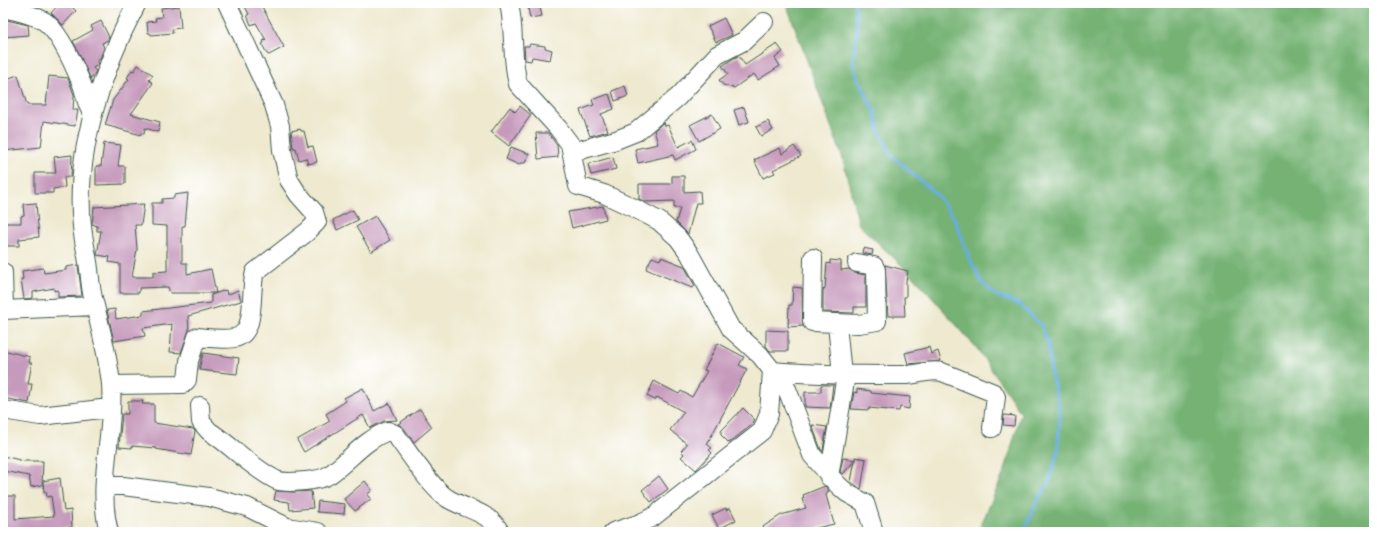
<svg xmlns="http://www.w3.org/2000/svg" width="1377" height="535" viewBox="0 0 1377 535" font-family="'Libre Caslon Text',serif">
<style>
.forest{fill:#74b273;stroke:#4a7854}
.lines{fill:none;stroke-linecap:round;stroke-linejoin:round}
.stream{stroke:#66afde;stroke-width:3.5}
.building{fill:#c69abc}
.minor-casing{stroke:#3e574b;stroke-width:20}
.minor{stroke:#fff;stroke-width:18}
</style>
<rect width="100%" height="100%" fill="#fff"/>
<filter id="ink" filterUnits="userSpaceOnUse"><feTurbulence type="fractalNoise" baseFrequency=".025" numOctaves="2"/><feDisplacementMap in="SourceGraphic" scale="8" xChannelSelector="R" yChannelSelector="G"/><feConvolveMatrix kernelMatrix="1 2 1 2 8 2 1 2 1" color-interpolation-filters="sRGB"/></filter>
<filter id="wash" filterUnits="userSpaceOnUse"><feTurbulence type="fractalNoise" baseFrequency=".012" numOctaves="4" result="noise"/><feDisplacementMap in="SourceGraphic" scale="16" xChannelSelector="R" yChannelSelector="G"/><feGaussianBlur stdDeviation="0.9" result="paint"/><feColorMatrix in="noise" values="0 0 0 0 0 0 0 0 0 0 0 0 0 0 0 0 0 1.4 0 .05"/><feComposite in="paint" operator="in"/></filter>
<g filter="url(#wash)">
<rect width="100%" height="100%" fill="#eee9cf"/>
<!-- forest -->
<path class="forest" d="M786,3H1374V532H978L1005,470L1021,413L976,347L911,274L859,225L842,156Z"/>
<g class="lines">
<!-- stream -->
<path class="stream" d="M855,3L857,33L853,61L855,72L875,112L879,130L891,155L937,195L955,219L970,260L983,284L997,296L1019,304L1041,325L1048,344L1051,373L1060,410L1058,452L1048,484L1038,500L1024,532"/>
</g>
<g id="blocks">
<!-- building -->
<path class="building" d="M60,3H76L72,7L76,11L63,25L51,13Z
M243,3H260L284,47L269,55L267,54L262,44L264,43L263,41L266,40L256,23L251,25L247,15L249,14Z
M527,3H539L542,16L530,18Z
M179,6L181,28L172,29L173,33L151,35L150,33H148L147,22L156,21L155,18L162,17L161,8Z
M724,18L732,35L716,42L708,26Z
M3,19L28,25L29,35L3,37Z
M101,21L109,37L108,40L102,43L104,48L100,59L97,61L98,65L93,68L96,71L91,79L73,41L93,30L91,26Z
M530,44L545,46V48L552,50L550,60L532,57L531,61L525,60L524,46H529Z
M777,44L783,52L775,58L780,66L758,80L754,74L734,88L723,85L719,80L728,74L722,66L734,58L739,56L745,65Z
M138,65L153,75L149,80L153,83L131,114L160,122L158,132L145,128L144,134L141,133V135L105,125L113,100L129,79L127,78L132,70L134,71Z
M18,75L27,105H46L49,76L68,78L74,95L73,110H78L75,126L44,121L41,147L3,151V80Z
M625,86L628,96L615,101L612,91Z
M609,94L614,109L601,114L608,131L590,136L580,110L594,105L592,100Z
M520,106L531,115L509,146L491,132L510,107L515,112Z
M744,107L749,122L739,125L734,110Z
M712,114L720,129L699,141L690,125Z
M768,121L773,130L761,136L756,127Z
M664,122L665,126L668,125L678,147L692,140L696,149L675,160L673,155L638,163L635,149L658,144L654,130Z
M300,129L301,131H304L308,147L313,146L317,162L308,164L306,158L299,160L296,148H293L291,131Z
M536,133H548L557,145L558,157L538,159Z
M104,143L121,145L118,166H125V184L96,185V166H101Z
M794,146L801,156L773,170L775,173L763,178L754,160L780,148L782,154Z
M511,147L529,154L525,163H520L519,165L506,159Z
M72,155L71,177H64L65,187L53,189V193H35V173H56L54,157Z
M613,157L616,169L591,175L588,164Z
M672,176H684V192L700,191L701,203H696L688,234L676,222L680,208H674V201L645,202L639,199V184H672Z
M188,193L185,226H182V263H187V274L211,269L216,293H170L168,287L139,288V293H120V264L109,262L110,257L97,255L101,231H97V226L92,224L94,207L144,204L141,225H135L137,249L132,277H153V272L167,271V226L152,225V203H162V199L174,198V195Z
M36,203L39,237L19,239V246H6V223H21V216L24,215L23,204Z
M603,206L606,219L572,228L568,212Z
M353,210L358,220L337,230L333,220Z
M375,216L390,240L371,252L356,227Z
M863,248L873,250L872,255L862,253Z
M652,257L660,260L661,257L684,266L695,286L692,288L646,269Z
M830,260L841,261V270L849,269L855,273L866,275V307H854V313L823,312V290L825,288L827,263L830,264Z
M78,265L82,296L58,297V290L54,291V288L33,292V298L24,299L21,279H23L22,271L43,268L44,273L66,270V267Z
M885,265L908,271L906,281V297H904L905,316H888Z
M793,287L802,288L803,326L788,327L789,305H792Z
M226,290L227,295L238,290L241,301L188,316L189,330L181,353L170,352L172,324L143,328L145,336L114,341L107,310L115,309L116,319L143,315V311L211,303V295Z
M766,330L788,331V351H770L766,346Z
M718,343L744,357L739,365L747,369L707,444L712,448L709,450L712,453L696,470L681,457L684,454L681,451L687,444L670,430L684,412L657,397L655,400L647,396L654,381L677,393L679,394L681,391L692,397L707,371L704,370Z
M929,347L931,354L938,351L941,361L908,364L905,353Z
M3,350L30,357L29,363H32L28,384H32L29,403L3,398Z
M203,353L239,358L237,374L199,370Z
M821,385H833L830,408L805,407V392H821Z
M363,388L374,411L389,403L397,420L384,421L370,428L363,415L304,452L297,440L330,421L326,414L346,401L344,398Z
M857,389L871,391V393L910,397L909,409L900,407L899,411L869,408V410L851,409L854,392L857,393Z
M128,401H143L142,404H154V423L193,429L195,431L191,455L156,449V448L132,446V448L119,447L122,414H128Z
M743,408L755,420L752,422L754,423L729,443L721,435V431Z
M420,409L432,427L414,442L404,428L398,424Z
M1004,415L1015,416L1014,426L1003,425Z
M812,425L827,427L823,451L821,450Z
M3,456L24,461H43L42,485L31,487L29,476L3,471Z
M855,457L866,459L861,489L851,482L855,460L843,474L840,472L843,458L855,460Z
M659,476L668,489L651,502L642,490Z
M60,478L64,511L71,510L72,527L51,529V532H3V496H15V519L54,516L51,496L47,497L46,492H44L43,481Z
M365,481L372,490L367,495L371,499L355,511L344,499Z
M825,486L829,491L826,495L834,524L798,532H755L781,515L806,508L802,499L804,498L803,495Z
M276,491L294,492L311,491L313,508L290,510L289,502L274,500Z
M318,501L345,504L344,514L317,512Z
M726,508V510L730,508L736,520L719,529L712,515Z"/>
</g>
</g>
<g filter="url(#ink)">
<use href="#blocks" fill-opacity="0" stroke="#3e574b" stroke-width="1"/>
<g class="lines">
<!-- minor casing -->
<g class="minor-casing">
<path id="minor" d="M509,3C515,30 511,57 518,84L558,128L570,144L578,186L604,194L634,208L659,221L678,238L689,253L731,329L760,355L787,389L812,455L838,485L847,493L865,503L874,532
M3,8C17,11 32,14 44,21C60,32 74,65 81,82C86,93 85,104 93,114
M573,152L616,140L636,132L678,97L717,55L744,41L764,22
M813,258L812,322L859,324L877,321L876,270L874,266L857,263
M3,272L4,310
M3,310L95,306
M837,324L842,375
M772,371C817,375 860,375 905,375C917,375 930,369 942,372L994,393L996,397L992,428
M111,385L183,384L187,380L189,361L197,337C209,338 222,340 234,338C258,334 249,290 255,272L307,232L317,222L314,212L298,194L289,180L282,150L280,126L274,105L227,3
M200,406L201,422L209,431C232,446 251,467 276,480C285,484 320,481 329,475C349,461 364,440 388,431L395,434C407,450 432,489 447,498C466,510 489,511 500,532
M3,410L40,416L110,408
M829,477L846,375
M105,486H123L209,497L247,507L287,527L318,532
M109,532C96,484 115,433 111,384C108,355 100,326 93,298C90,286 90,274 88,262C86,250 83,238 82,226C74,153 103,67 137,3
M613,532L638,524L653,517L762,431L769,414L772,371"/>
</g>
<!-- minor -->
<use href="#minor" class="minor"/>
</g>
</g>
<!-- margin -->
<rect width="1377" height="535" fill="none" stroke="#fff" stroke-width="16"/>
</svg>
